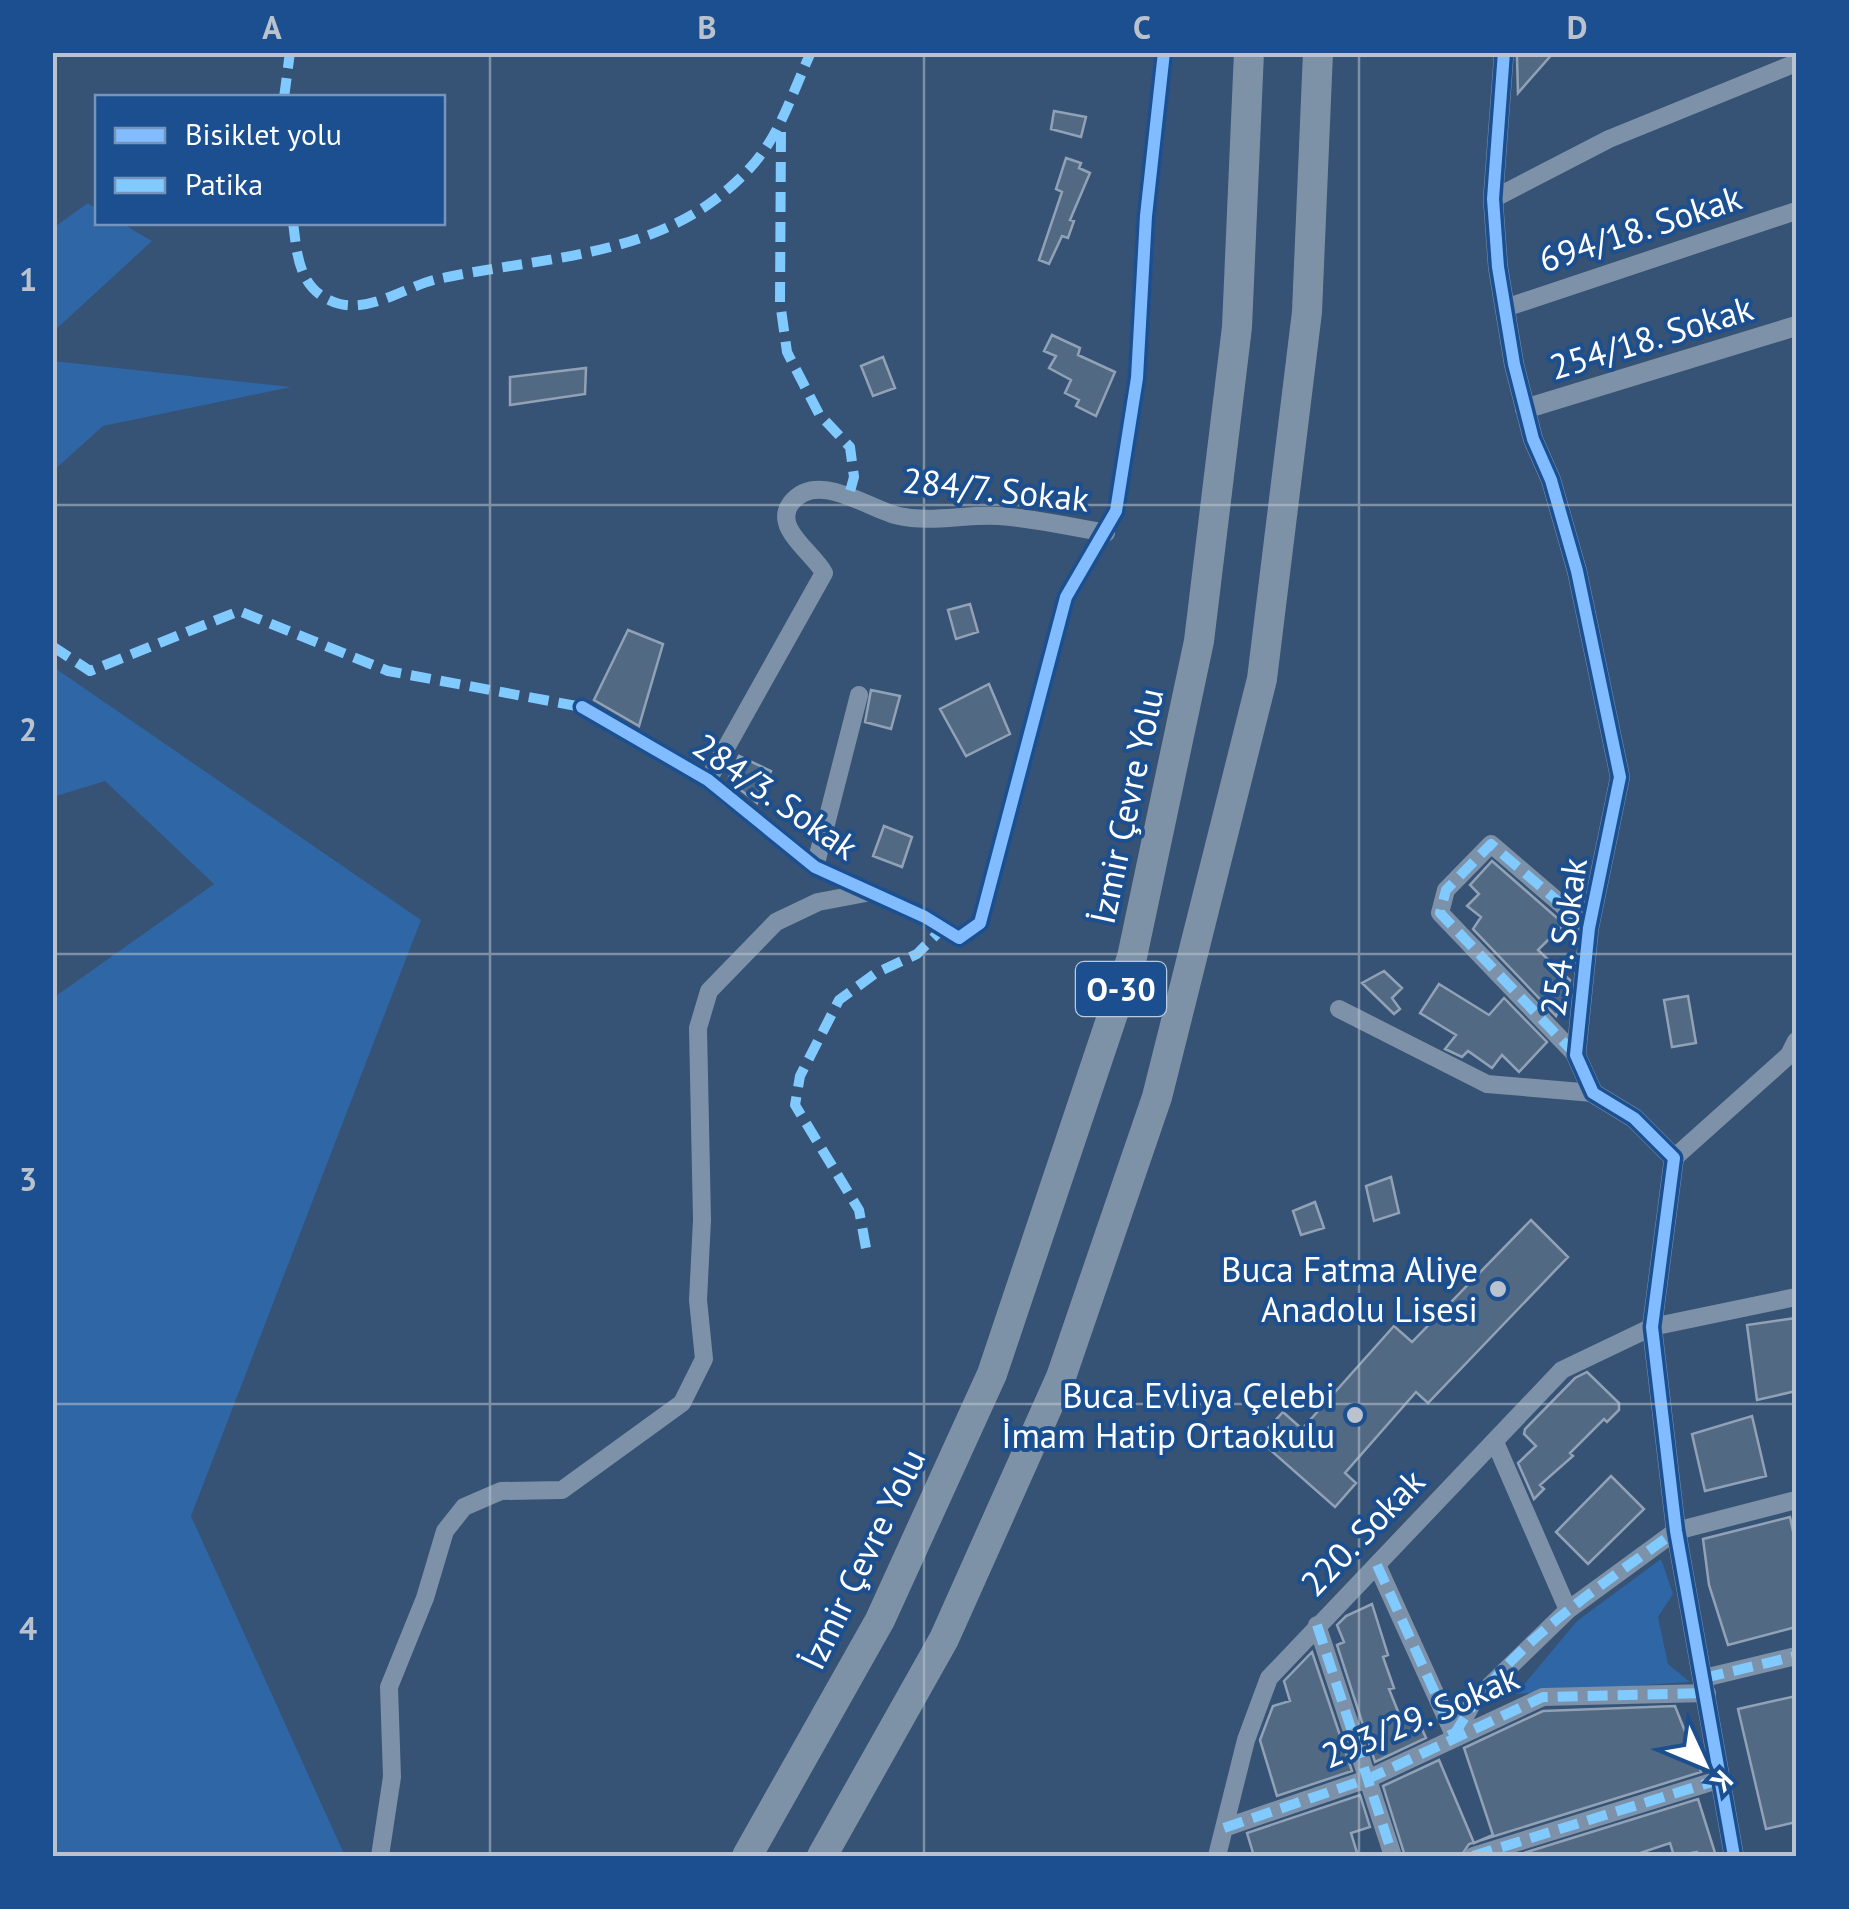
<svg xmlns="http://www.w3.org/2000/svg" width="1849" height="1909" viewBox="0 0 1849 1909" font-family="'PT Sans',sans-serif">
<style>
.green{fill:#2f66a5}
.building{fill:#526984;stroke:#92a2b6;stroke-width:2.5}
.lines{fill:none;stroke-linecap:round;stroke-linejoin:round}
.minor{stroke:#7d92a8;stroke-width:18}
.tertiary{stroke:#7d92a8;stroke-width:20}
.motorway{stroke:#7e92a7;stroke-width:30}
.quiet{stroke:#80caff;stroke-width:10;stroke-dasharray:20 10;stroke-linecap:butt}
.cycleway-casing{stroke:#1b4f8f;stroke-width:19}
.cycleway{stroke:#80bcff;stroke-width:12}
.grid{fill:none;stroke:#b9c2ce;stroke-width:2.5;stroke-opacity:0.55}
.poi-dot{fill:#b9c2ce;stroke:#1b4f8f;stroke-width:4}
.labels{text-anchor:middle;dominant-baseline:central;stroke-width:8;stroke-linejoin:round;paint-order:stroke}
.shield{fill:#1b4f8f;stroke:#bbcadd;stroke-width:2.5}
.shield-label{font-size:32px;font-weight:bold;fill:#fff}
.street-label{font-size:35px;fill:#fff;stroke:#1b4f8f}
.poi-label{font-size:35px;fill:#fff;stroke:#1b4f8f;text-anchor:end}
.neatline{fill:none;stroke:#b9c2ce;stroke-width:4}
.grid-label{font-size:32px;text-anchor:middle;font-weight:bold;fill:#b9c2ce}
</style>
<rect width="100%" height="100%" fill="#365274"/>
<!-- green -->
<path class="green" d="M88,203L97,209L98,222L121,223L152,241L53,332V228Z
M53,361L291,387L103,426L53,471Z
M52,666L421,920L191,1516L345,1856H53V998L214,884L105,781L53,797Z
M1661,1559L1673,1594L1658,1617L1668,1664L1690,1682L1516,1694L1577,1621Z"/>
<!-- building -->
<path class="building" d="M1521,52H1554L1518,93L1517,57Z
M1054,111L1086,117L1081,137L1051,129Z
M1066,158L1081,163L1079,168L1090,173L1070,220L1074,221L1068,238L1062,236L1049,264L1039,260L1062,192L1056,189Z
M1052,335L1080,348L1078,355L1115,372L1096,416L1076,406L1079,400L1065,393L1071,380L1049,368L1056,356L1044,351Z
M883,357L895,388L873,396L861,366Z
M586,368L585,394L510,405V377Z
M970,604L978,632L956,639L948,610Z
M628,630L663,644L639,726L594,700Z
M989,684L1010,734L966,756L940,709Z
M871,690L900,696L891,729L865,722Z
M739,756L771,771L757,803L728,780Z
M884,826L912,837L902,867L873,856Z
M1492,861L1564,924L1538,950L1570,980L1556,1016L1473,929L1481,917L1467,906L1479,894L1470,885Z
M1384,971L1402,988L1392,998L1400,1009L1394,1014L1362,983Z
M1439,984L1489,1015L1504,998L1547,1042L1519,1072L1502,1055L1492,1068L1468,1051L1462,1057L1445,1049L1456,1035L1420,1013Z
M1688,996L1696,1043L1672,1047L1664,1000Z
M1391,1177L1399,1213L1374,1221L1366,1186Z
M1315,1202L1324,1228L1301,1235L1293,1211Z
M1531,1220L1568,1257L1428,1403L1416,1392L1345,1473L1356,1483L1335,1507L1258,1439L1283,1412L1302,1429L1394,1326L1412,1342Z
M1796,1318V1391L1757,1400L1747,1325Z
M1587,1372L1619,1403V1410L1607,1422L1604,1419L1570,1453L1573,1456L1540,1485L1544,1489L1534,1499L1518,1463L1536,1446L1524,1434L1525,1429L1575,1378Z
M1752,1416L1766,1476L1705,1491L1692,1434Z
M1611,1476L1644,1509L1588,1564L1556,1532Z
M1790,1517L1796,1545V1627L1728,1645L1709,1585L1703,1539Z
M1372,1604L1388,1655L1383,1657L1394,1688L1389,1689L1401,1719L1415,1713L1426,1738L1375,1762L1337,1645L1344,1642L1337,1625L1346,1616Z
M1312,1652L1352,1771L1277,1796L1260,1740L1273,1706L1290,1701L1284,1681Z
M1796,1696V1822L1766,1829L1738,1709Z
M1675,1706L1701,1772L1469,1844L1461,1856H1405L1383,1786L1439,1760L1474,1843L1493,1835L1464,1748L1543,1711Z
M1360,1795L1370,1827L1351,1833L1358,1856H1254L1247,1833Z
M1698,1799L1716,1856H1698L1697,1852L1674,1856L1670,1843L1640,1853L1641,1856H1514Z"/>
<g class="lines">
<!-- minor -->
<path class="minor" d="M1493,199L1609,139L1796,63
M1505,308L1796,211
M582,707L708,780L815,867L925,917L959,938L980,923L1066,597L1116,511L1137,378L1146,216L1164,52
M708,780L824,573C814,553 772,528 791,503C817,469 870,510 899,516C930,523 967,514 999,516C1034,518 1071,527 1106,533
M815,867L859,695
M1339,1009L1487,1084L1593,1093
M1576,1055L1440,913L1446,890L1491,844L1589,928
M1674,1158L1789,1055L1796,1041
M1495,1442L1568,1610
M1377,1565L1454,1735
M1317,1625L1393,1856
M1704,1678L1796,1656
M1455,1735L1473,1702L1568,1610L1676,1531L1796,1500
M1224,1828L1370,1778L1543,1697L1707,1693
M380,1856L392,1777L389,1687L425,1598L445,1531L464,1507L501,1491L562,1490L682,1403L704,1359L698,1300L702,1220L698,1028L709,991L776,922L818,902L866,893
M1217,1856L1246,1740L1269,1678L1562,1370L1652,1327L1796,1297
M1473,1856L1718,1780"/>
<!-- tertiary -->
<path class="tertiary" d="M1504,52L1493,199L1498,267L1514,364L1533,439L1551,480L1577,571L1620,777L1589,928L1576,1055L1593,1093L1634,1118L1674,1158L1652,1327L1676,1531L1734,1856
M1525,409L1796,326"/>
<!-- motorway -->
<path class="motorway" d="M747,1856L880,1620L992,1374L1132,957L1199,641L1237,327L1249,52
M822,1856L944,1639L1061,1377L1157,1097L1262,679L1307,312L1318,52"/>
<!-- quiet -->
<path class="quiet" d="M284,98L290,52
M781,132L780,302L787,352L819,414L850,447L854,477L849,495
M293,222C297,253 298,285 329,300C365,318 405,286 438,279C529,259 636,258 713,201C775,155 781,119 811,52
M52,646L90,671L239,611L388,671L582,707
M1576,1055L1440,913L1446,890L1491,844L1589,928
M866,1248L859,1210L795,1105L800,1076L839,1000L876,973L917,954L943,928
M1377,1565L1454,1735
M1317,1625L1393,1856
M1704,1678L1796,1656
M1454,1735C1503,1648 1597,1589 1676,1531
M1224,1828L1370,1778L1543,1697L1707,1693
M1473,1856L1718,1780"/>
<!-- cycleway casing -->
<g class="cycleway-casing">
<path id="cycleway" d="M1504,52L1493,199L1498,267L1514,364L1533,439L1551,480L1577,571L1620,777L1589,928L1576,1055L1593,1093L1634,1118L1674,1158L1652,1327L1676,1531L1734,1856
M582,707L708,780L815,867L925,917L959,938L980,923L1066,597L1116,511L1137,378L1146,216L1164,52"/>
</g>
<!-- cycleway -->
<use href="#cycleway" class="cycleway"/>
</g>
<!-- grid -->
<path class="grid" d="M490,52V1856M924,52V1856M1359,52V1856M52,505H1796M52,954H1796M52,1404H1796"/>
<!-- markers -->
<g class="poi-dot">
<circle cx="1498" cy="1289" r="10"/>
<circle cx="1355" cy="1415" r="10"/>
</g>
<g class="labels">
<!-- shield labels -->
<rect class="shield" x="1076" y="962" width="90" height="54" rx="8"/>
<g class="shield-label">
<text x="1121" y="989">O-30</text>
</g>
<!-- street labels -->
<g class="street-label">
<text transform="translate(1640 228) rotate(-18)">694/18. Sokak</text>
<text transform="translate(1651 337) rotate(-17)">254/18. Sokak</text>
<text transform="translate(996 489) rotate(6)">284/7. Sokak</text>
<text transform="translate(776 796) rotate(35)">284/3. Sokak</text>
<text transform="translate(1126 806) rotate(-78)">İzmir Çevre Yolu</text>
<text transform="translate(1563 937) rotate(-82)">254. Sokak</text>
<text transform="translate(1362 1532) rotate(-46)">220. Sokak</text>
<text transform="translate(862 1559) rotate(-64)">İzmir Çevre Yolu</text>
<text transform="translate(1420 1716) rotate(-23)">293/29. Sokak</text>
</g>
<!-- poi labels -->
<g class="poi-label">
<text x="1478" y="1269">Buca Fatma Aliye<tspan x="1478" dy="40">Anadolu Lisesi</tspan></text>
<text x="1335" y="1395">Buca Evliya Çelebi<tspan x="1335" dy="40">İmam Hatip Ortaokulu</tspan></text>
</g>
</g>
<!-- border -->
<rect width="1849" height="1909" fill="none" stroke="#1b4f8f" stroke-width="110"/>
<!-- legend -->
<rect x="95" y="95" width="350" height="130" fill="#1b4f8f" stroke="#7695bc" stroke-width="2.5"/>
<rect x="115" y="128" width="50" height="15" fill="#80bcff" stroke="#7695bc" stroke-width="2.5"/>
<text x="185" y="145" font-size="30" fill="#ffffff">Bisiklet yolu</text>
<rect x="115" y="178" width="50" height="15" fill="#80caff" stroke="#7695bc" stroke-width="2.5"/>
<text x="185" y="195" font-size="30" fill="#ffffff">Patika</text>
<!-- north arrow -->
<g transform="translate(1704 1764) rotate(134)" stroke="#1b4f8f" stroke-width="8" paint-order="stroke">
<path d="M0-8L18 38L0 25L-18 38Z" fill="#ffffff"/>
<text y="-15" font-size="28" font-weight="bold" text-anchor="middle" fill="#ffffff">K</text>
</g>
<rect x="55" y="55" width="1739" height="1799" class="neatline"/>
<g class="grid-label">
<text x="272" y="39">A</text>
<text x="707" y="39">B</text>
<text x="1142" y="39">C</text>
<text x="1577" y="39">D</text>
<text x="28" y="291">1</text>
<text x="28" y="741">2</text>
<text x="28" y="1191">3</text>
<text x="28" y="1640">4</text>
</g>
</svg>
